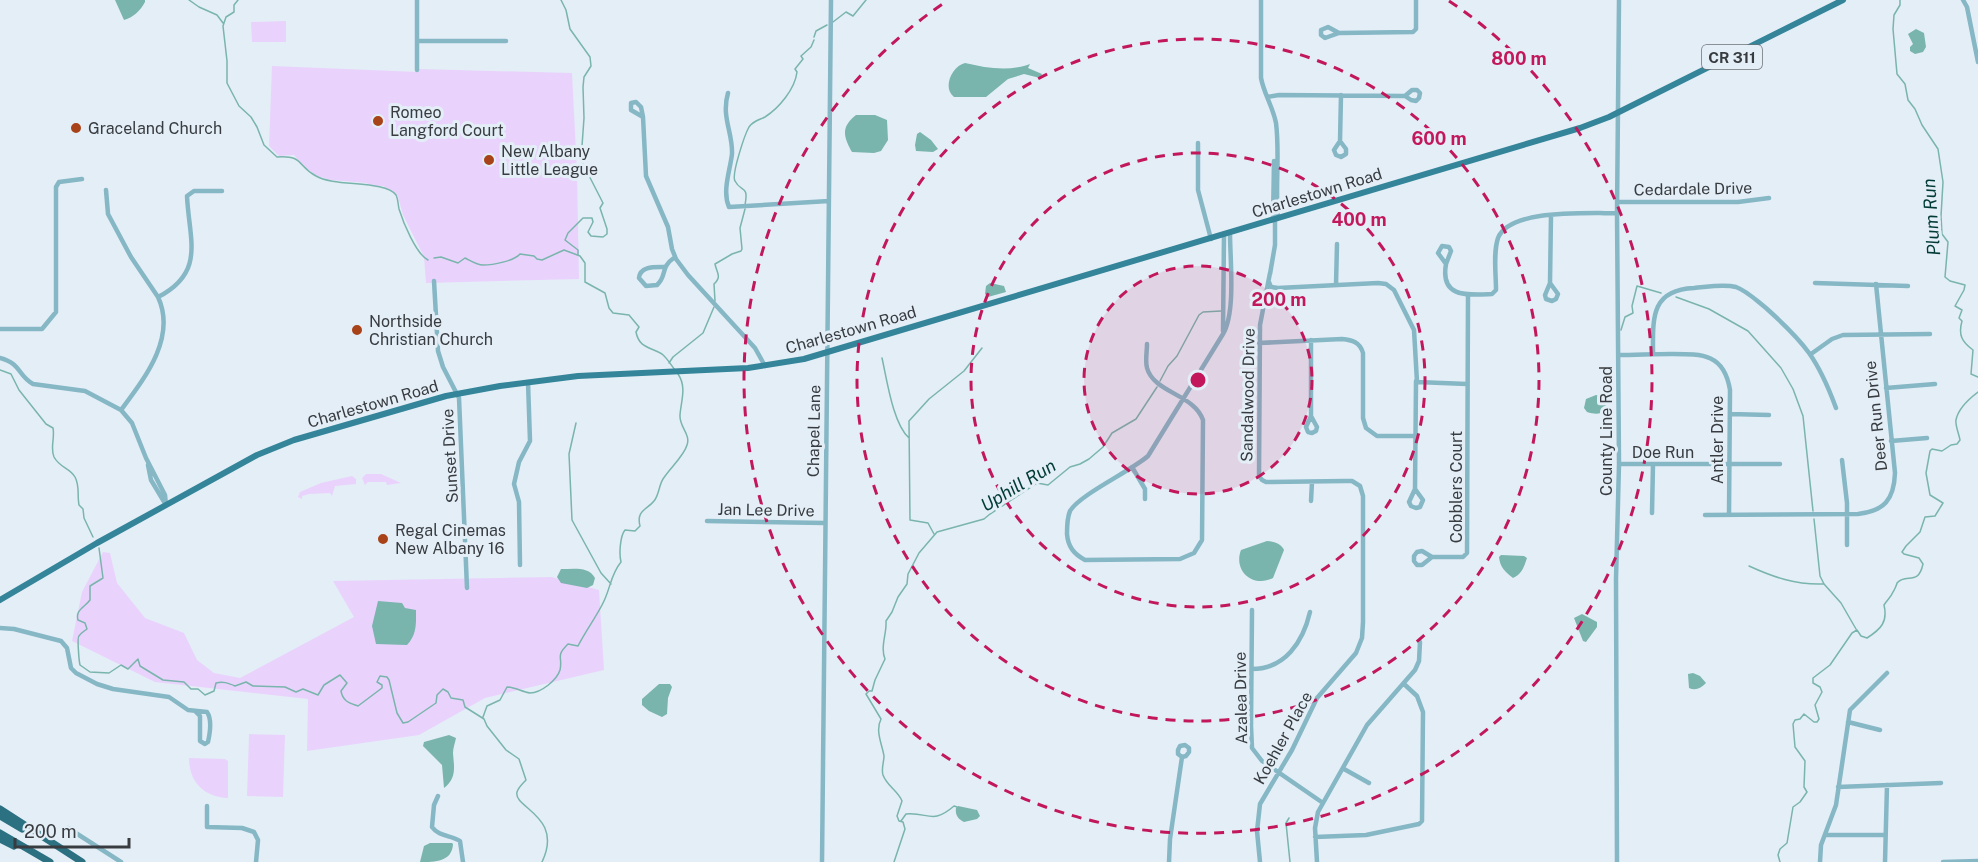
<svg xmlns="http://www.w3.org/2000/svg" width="1978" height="862" viewBox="0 0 1978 862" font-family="'Public Sans',sans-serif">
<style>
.green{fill:#e9d3fc}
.water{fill:#79b4ad}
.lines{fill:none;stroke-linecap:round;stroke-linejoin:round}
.stream{stroke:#79b4ad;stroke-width:1.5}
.minor{stroke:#86b7c5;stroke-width:4.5}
.major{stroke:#348599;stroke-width:6}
.highway{stroke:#2b7182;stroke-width:7}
.ring{fill:none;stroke:#c2185b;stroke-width:3;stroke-dasharray:10 8}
.poi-dot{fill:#a84219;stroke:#e4eef7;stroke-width:2}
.labels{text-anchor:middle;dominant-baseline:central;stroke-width:6;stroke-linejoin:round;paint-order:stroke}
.shield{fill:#e4eef7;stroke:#6c7177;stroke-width:1.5}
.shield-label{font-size:15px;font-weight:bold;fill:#383c40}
.poi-label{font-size:16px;fill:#383c40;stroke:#e4eef7;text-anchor:start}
.street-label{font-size:16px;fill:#383c40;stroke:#e4eef7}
.water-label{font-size:18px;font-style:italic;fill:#003b37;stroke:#e4eef7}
.centre{fill:#c2185b;stroke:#e4eef7;stroke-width:3}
.ring-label{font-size:18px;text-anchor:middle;font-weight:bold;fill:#c2185b;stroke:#e4eef7;stroke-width:6;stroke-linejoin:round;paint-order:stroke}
</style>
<rect width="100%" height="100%" fill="#e4eef7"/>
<!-- green -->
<path class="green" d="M286,21V42H252L251,22Z
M272,66L419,72V69L572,73L577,172L579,279L426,283L424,257L403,215L398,197L394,192L383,186H373L366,183L331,180L317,176L303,166L294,155L279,156L269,146Z
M366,474H381L401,483L387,485L386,482H368L365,485L362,478Z
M352,476L356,479V484L335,486L332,496L330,493L309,494L302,496V499L298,497L300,492L321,483Z
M103,552L110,553L117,583L145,618L184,633L197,660L214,673L240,678L354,617L333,581L552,577L599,590L604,670L485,698L419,735L307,751L308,699L155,682L72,641L82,592Z
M249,734L285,735L283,797L247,796Z
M189,758L225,759L228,761V798C204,797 189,782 189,758Z"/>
<!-- water -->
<path class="water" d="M115,0H145V2C140,11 134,17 124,20Z
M1916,29L1924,33L1926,47L1923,52L1915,54L1910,51V47L1913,44L1908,34Z
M965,63C987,68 1008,72 1030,64L1028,68L1042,74L1040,78L1024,74L1008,79L986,97H954C942,88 952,66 965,63Z
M856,115H875L887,120L888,140L881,151L874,153L852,152C843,136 841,127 856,115Z
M920,132L931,140L938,149L933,152L916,151L915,145L917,134Z
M990,283L1004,286L1006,292L988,297L985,294L986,286Z
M1596,395C1605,397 1606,401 1606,410C1600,415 1594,414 1587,412L1584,408L1586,399Z
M1267,541C1273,541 1282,544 1284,550L1273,578C1253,588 1233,571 1241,550Z
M1501,555L1524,556L1527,558C1524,567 1522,574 1513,578C1505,572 1500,567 1499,557Z
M561,569C573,569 589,566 595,578L593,585L587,588L561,583L557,577Z
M378,601L402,603L405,608L416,610C416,624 417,634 407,645L376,644L372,626Z
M1582,614L1597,622V627L1586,642L1583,641L1574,618Z
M1693,673L1700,676L1706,683C1701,688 1696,691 1689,688L1688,674Z
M659,684H670L672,687L668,698L667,714L662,717L649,711L642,705V699Z
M449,735L456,738C455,743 453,748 453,753C454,767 457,778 444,788L442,765L423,746L424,742Z
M958,806L977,810L980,816L977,819L964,822C958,819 955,815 956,808Z
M430,843H452L453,844C452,862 435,862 420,862L424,846Z"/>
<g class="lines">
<!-- stream -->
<path class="stream" d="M189,0L199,7L217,15L223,23
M238,0L234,5V12L226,17L223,26L227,61V83L239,106L251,117L257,127L264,145L277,157C304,155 297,166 316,176C334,187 385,180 396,195C398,199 398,204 399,209C403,222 416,254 428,260
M561,0L566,10L570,29L590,57L591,66L584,77L583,87L584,118L581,160L603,203L600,208L607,229V234L603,237L591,236L588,232L593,222L592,218H583L568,233L565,240L578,250V255
M1900,0V5L1894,15L1893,29L1897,74L1905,84L1908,100L1915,109L1922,125L1938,149L1943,182L1941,216L1942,234L1948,242L1945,277L1950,281L1965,285L1964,290L1955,306L1962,310L1959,318L1962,321C1958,335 1962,342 1973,350L1971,374L1978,377
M833,22L846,12L853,16L866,0
M814,37L816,31L827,25
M745,205C749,184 741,193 735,181C731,175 745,134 749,127C753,121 759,120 765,117C779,108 795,89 797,72L795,69L803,59L801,56L811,47L814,40
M434,258L441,257L458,263L465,258C471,261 477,265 483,265C493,265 514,261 520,254L534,256L537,259L542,260L564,250L580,256L585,263V282L605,293L609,308L613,313L629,315L639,327L636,332C639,348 650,347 662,354C667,358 671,365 675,370
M1676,297L1709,309L1748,331L1781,368L1793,389L1803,416L1813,511
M715,301L714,284C722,276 717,274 715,264L732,254L741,251L742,249L740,228L745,209
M1621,330L1625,317L1633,313L1632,306L1637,286L1661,293
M882,358C887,380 893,424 909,438
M669,363L673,357L703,333L714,307
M0,370L11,374L19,390L46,424L53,428C55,438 50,448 54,457C60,468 70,468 75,477C80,486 77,495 79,505L83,509L84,518L93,537
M1160,381L1168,366L1177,356L1199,315L1203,312L1221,311
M576,423L569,454L572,520L601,573L611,584
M1814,519L1820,576L1824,584L1841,603L1856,629
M934,534L928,523L910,520L909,421L929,399L964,371L982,348
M99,548L103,578L90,586V600C85,607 75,610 78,620L85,623L87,629C84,631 81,633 79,636C77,637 79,661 80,665L90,672L109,673L121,665L128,669L138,659L140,666L163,680L184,682L191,689H198L205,695L214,691L216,683C223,681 228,683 235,686L246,682L253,686L285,687L296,692L303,689L318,695L324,685L340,675L347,683L341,691C343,702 350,703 358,706L382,688V685L377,682L380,676L387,677L389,680L397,713L403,723L408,722L436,703L437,695L443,689L448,692L451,698L463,700L465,707L484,719L487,726L506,750L519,759L526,780C523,783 518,788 517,792C513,808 564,816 542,862
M1749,566C1773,577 1796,585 1823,584
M483,717L487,706L500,700L507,687C515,687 522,692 530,693C541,693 557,680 560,670C563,656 555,657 568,644L578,646C586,630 597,616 604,601C611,586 611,574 621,562C619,554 620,536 625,530L635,531L640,526C636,510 647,510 654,501C659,495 659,485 663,479C670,468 684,456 687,445C691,434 679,427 680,415C681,401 687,387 678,374
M1289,818L1286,823L1290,862
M901,821L906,814C929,812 932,825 954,806L957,807
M894,862L905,829L903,822L899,821L897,816L902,801C898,791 887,786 883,775C881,769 884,762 884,756C882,744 875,731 881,719L866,694L869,691H872L875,680L885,659C880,647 887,633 886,621L892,612L898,597L907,584L908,574L919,553L937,532L984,519L990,514L1037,483L1048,485L1070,467L1080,464L1089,459L1103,447L1112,433L1136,419L1157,387
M1780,862L1778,855L1780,849L1787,843L1793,807L1800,802L1807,792L1804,787L1805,761L1795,747L1793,724L1795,720L1800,719L1804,714L1814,722H1817L1819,719L1815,705L1822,692L1820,687L1813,683V678L1830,665L1852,633L1857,630L1861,636L1867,638C1881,629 1888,622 1884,605C1887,600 1891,597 1893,592C1894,591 1897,584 1897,583C1906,572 1918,587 1923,564L1919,558L1904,554L1902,552L1906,546L1920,532L1925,517L1935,516L1943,503L1930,495L1926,473L1930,451L1932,449L1942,451L1951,445L1957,444L1960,440C1959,434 1955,425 1956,420C1958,409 1970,398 1978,392"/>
<!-- minor -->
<path class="minor" d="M1261,0V78C1264,94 1273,107 1276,123C1280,154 1275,187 1278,218
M1963,0L1967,7L1978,62
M1328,27L1339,33L1325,38L1321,35V30Z
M1339,33L1413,32L1416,29V0
M417,41H506
M417,70V0
M1412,90H1417L1420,93L1419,98L1416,101L1411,100L1405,96Z
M728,93C721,117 733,133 732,154C730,171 722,191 729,207L829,201
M1267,97L1279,95L1405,96
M636,102L641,107L643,117L631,110V103Z
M643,117L646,176L668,227L672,249L676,259L688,275L755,348L765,366
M1340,141L1341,95
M1340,141L1346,149V154L1341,157L1336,155L1334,150Z
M1198,143V190L1211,239
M106,190L108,214L131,257L158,297C177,338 144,379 121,410L132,423L146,458L165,495L166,505
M1617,202H1738L1769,198
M1273,220L1274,161
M1442,246L1449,247L1451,251L1446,264L1438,253Z
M1446,264C1440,298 1467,295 1492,294L1496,290C1496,274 1493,253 1498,238C1510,208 1589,214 1617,213
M664,267C654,267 640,266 639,278L646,286L657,285C668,275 659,268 675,257
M1270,274L1275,245V219
M434,281L438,351L443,367L459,398L467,588
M1269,282L1271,287L1278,288L1378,283L1386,284L1394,290L1414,330L1417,382L1467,384
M1550,283L1551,215
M1550,283L1558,294L1556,299L1552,301L1546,299L1545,295Z
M1815,283L1908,286
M1336,285L1337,244
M158,297C206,272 189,240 187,196L194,191H222
M0,329H42L56,312V187L59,182L82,179
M1223,331L1224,235
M1259,343L1342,339C1352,340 1360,342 1363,353V418L1366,428L1377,436H1416
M1147,344C1147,352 1145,361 1147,368C1154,393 1194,394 1203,420L1202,540L1194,553L1180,559L1085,560C1074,554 1068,547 1067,534C1067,527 1067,518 1070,511C1079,495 1131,471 1148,456L1223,334C1236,312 1230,260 1230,233
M1653,354C1653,319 1650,290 1694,288C1707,287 1723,284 1736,287C1747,291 1757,301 1766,308C1805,343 1818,359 1836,408
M1811,354L1832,339L1843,335L1930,334
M1618,355C1635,355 1653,354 1670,354C1702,354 1724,353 1730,390L1729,514
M0,358C22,364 17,375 33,384L85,391L121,410
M1886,388L1935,384
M1730,414L1769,415
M1311,416V340
M1311,416L1317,427L1316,431L1312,433L1308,432L1306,427Z
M1891,441L1927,438
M1842,460L1847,503V545
M1619,464H1780
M148,465L151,480L166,505
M1132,467L1145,489V499
M1415,489L1416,381
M1415,489L1423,500L1420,507L1416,508L1411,506L1409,502Z
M1311,501L1312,482
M1652,513L1653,464
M1705,515L1858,514C1884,511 1894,500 1895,473L1876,284
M707,521L825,523
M1422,551L1432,557L1422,565H1417L1414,561V556L1417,552Z
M1432,557H1463L1467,553L1468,294
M520,565L519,502L514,484L519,462L530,441L528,382
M1252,610L1251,726L1252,748L1262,761L1323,803
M0,628L14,629L61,641L67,648L71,668L76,673L97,684L113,689L169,697L188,710L207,712C212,719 210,733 208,742L205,744L200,741V716L195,711
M1252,669C1285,669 1303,642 1310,612
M1848,722L1880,730
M1344,769L1369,783
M1838,787L1941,783
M438,796L434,805L432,827C439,837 451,835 460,841L463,862
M207,806V827L242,828L254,832L258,840L256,862
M68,828L121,862
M1825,835H1885
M1315,837L1366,835L1419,824L1422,821L1423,712L1417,696L1404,684
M822,862L831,0
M1169,862L1170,839L1182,757L1178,754V750L1180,746L1185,745L1189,748V752L1186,756L1182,757
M1260,862L1257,831L1260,804L1292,750L1317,698L1356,653L1362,638L1363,622V496L1360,486L1352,481H1345L1266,482L1262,480L1259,476L1260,325L1270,273
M1317,862L1315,828L1318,812L1367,725L1415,670L1419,661L1420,642
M1617,862L1616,579L1619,464L1617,213L1619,0
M1820,862L1821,845L1836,805L1850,710L1887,673
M1885,862L1887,785
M1943,862L1978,861"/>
<!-- major -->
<path class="major" d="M0,600L97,543L257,455L294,440L446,396L500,386L578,376L748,368L804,359L1580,128L1609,117L1843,0"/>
<!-- highway -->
<path class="highway" d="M0,809L82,862
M0,816L22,829
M0,833L50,862
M0,839L14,846"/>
</g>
<!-- distance rings -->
<circle cx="1198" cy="380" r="114" fill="#c2185b" fill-opacity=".12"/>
<g class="ring">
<circle cx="1198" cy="380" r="114"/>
<circle cx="1198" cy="380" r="227"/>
<circle cx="1198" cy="380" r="341"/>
<path d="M1449 1A454 454 0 1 1 947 1"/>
</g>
<!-- markers -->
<g class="poi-dot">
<circle cx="378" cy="121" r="6"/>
<circle cx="76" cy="128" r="6"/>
<circle cx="489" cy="160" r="6"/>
<circle cx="357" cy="330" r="6"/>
<circle cx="383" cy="539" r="6"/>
</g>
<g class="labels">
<!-- shield labels -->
<rect class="shield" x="1702" y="45" width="60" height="24" rx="4.5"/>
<g class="shield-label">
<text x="1732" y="57">CR 311</text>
</g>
<!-- poi labels -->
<g class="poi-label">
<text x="390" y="112">Romeo<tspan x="390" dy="18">Langford Court</tspan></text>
<text x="88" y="128">Graceland Church</text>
<text x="501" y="151">New Albany<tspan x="501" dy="18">Little League</tspan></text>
<text x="369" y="321">Northside<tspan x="369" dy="18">Christian Church</tspan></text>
<text x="395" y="530">Regal Cinemas<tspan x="395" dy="18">New Albany 16</tspan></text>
</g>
<!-- street labels -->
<g class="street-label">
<text transform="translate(1693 189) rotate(-1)">Cedardale Drive</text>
<text transform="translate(1317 193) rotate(-17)">Charlestown Road</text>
<text transform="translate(851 330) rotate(-16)">Charlestown Road</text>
<text transform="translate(1248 395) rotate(-89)">Sandalwood Drive</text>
<text transform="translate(373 404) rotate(-16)">Charlestown Road</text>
<text transform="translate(1876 416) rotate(-96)">Deer Run Drive</text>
<text transform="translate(814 431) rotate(-89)">Chapel Lane</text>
<text transform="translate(1606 431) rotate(-90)">County Line Road</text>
<text transform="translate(1717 440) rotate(-90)">Antler Drive</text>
<text x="1663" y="452">Doe Run</text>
<text transform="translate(450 456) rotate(-93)">Sunset Drive</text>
<text transform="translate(1456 487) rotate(-90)">Cobblers Court</text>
<text transform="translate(766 510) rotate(1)">Jan Lee Drive</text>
<text transform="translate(1241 698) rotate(-91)">Azalea Drive</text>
<text transform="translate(1283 738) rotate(-61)">Koehler Place</text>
</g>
<!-- water labels -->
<g class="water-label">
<text transform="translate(1931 217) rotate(-94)">Plum Run</text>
<text transform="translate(1018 485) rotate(-31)">Uphill Run</text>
</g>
</g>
<circle cx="1198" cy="380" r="9" class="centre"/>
<g class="ring-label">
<text x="1519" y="65">800 m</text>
<text x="1439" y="145">600 m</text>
<text x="1359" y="226">400 m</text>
<text x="1279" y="306">200 m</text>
</g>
<!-- scale -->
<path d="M15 838v9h114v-9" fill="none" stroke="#383c40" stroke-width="3"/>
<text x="24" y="838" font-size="18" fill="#383c40" stroke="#e4eef7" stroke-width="4.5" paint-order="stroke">200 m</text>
</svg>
